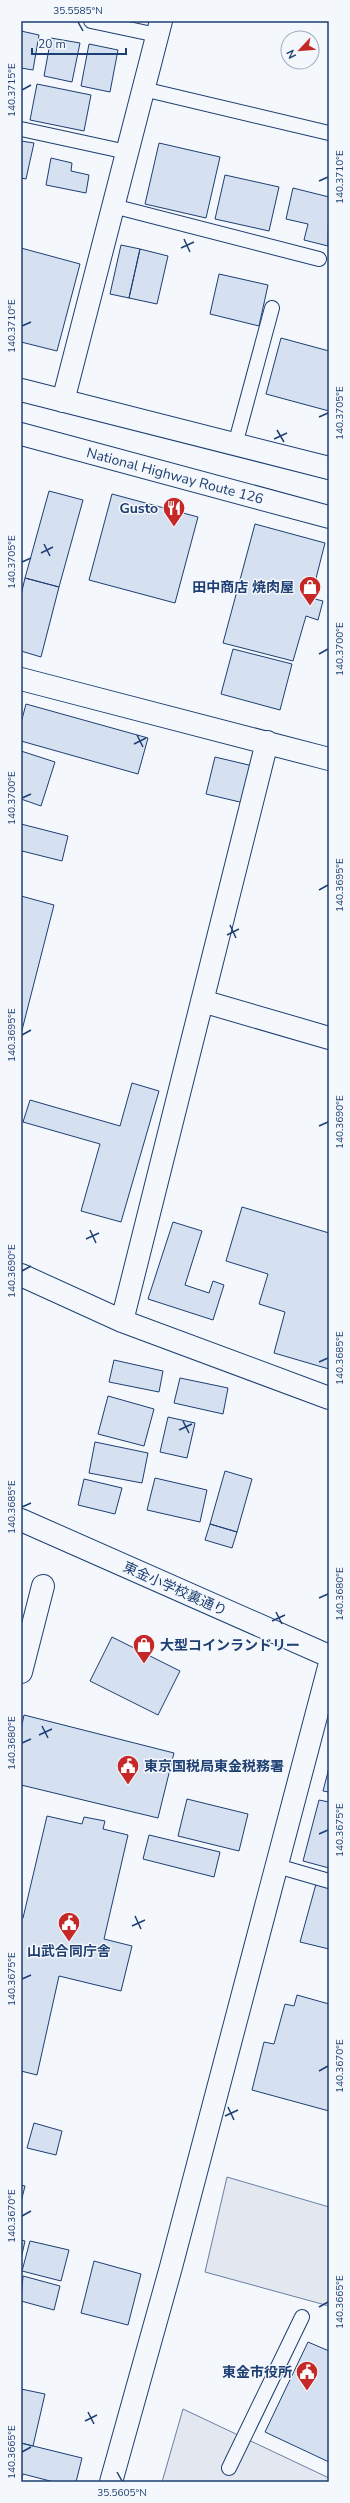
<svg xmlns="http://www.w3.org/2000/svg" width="350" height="2503" viewBox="0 0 350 2503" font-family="'Nunito Sans','Noto Sans JP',sans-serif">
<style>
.parking{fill:#e3e8f0;stroke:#687fa3}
.building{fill:#d5e0f0;stroke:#1d3f73}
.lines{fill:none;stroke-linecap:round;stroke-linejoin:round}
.service-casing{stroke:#1d3f73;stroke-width:16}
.minor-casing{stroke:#1d3f73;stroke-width:24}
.tertiary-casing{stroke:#1d3f73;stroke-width:24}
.trunk-casing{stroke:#1d3f73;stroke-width:24}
.service{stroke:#f4f7fb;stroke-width:14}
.minor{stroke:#f4f7fb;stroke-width:22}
.tertiary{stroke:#f4f7fb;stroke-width:22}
.trunk{stroke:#f4f7fb;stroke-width:22}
.ticks{fill:none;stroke:#1d3f73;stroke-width:1.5}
.labels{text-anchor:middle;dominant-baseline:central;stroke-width:3;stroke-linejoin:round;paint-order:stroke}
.street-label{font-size:14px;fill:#1d3f73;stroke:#f4f7fb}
.poi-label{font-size:14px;font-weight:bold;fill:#1d3f73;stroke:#f4f7fb;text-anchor:end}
.neatline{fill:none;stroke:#1d3f73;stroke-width:1.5}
.ticks-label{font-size:10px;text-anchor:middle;fill:#1d3f73}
</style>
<rect width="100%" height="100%" fill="#f4f7fb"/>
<!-- parking -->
<path class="parking" d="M227,2177L329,2207V2306L205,2272Z
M183,2409L329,2478V2482H162Z"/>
<!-- building -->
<path class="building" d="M21,31L39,35L33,70L21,68Z
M51,38L80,43L72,82L44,76Z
M89,44L118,50L110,92L81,86Z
M37,84L91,95L84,131L30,120Z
M21,141L34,143L26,179L21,178Z
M159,143L220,157L206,218L145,204Z
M51,158L72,163L71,171L89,175L86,193L46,185Z
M225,175L279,187L269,231L215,219Z
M293,188L329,197L328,246L304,240L308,224L286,219Z
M121,245L140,249L129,298L110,294Z
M21,248L80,264L57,351L21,342Z
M140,249L168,256L157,304L129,298Z
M219,274L268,285L259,326L210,314Z
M281,338L329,351V411L266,394Z
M49,491L83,500L59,587L25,578Z
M112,494L198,517L175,603L89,580Z
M255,524L325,543L311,598L323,601L318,620L306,616L293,661L223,643Z
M25,578L59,587L41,657L21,651V595Z
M233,649L292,664L280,710L221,694Z
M26,704L148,738L138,774L21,741V723Z
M21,751L55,762L41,806L21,799Z
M215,757L253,766L244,803L206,794Z
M21,824L68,836L62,861L22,851L21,856Z
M21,896L54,905L21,1034Z
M132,1083L159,1091L121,1222L81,1211L100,1144L23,1122L30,1100L120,1126Z
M242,1207L329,1233V1369L274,1353L285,1312L259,1304L268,1274L226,1261Z
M173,1222L202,1231L185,1285L209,1293L213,1281L224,1285L213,1320L148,1299Z
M114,1360L163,1371L159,1392L109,1382Z
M180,1378L228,1388L223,1414L174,1403Z
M108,1396L154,1409L144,1446L98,1434Z
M168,1417L195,1423L187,1458L160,1452Z
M95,1442L148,1453L142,1483L89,1473Z
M225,1471L252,1479L237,1532L210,1524Z
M155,1478L207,1490L200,1522L147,1510Z
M84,1479L122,1488L115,1514L78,1505Z
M210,1524L237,1532L232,1548L205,1540Z
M112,1637L180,1671L158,1715L90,1681Z
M24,1715L174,1753L158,1818L21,1785V1729Z
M329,1768V1792L323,1791Z
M187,1799L248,1814L239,1851L178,1836Z
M319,1800L329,1802V1868L303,1861Z
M47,1816L82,1824L84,1817L105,1821L103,1829L128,1835L104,1939L132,1946L121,1991L59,1976L37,2075L21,2071V1918H23Z
M149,1835L220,1852L214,1877L143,1859Z
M316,1884L329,1888V1949L300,1942Z
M297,1995L329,2004V2111L252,2090L264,2042L274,2044L285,2004L294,2006Z
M34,2123L62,2131L56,2155L27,2148Z
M21,2185L25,2186L21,2202Z
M21,2240L25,2241L21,2259Z
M30,2241L69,2250L61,2281L22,2271Z
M94,2261L141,2274L128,2325L81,2313Z
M23,2276L60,2286L54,2310L21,2301Z
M308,2342L329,2351V2462L265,2432Z
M21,2389L45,2394L33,2446L21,2443Z
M21,2443L82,2458L76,2482H54L23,2474L21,2482Z"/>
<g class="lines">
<!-- service casing -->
<g class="service-casing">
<path id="service" d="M91,21L157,35
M143,89L329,133
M21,129L127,152
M113,206L319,259
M235,445L272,308
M277,1866L329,1881
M229,2468L302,2317"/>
</g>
<!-- minor casing -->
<g class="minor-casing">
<path id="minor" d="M63,401L161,21
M21,679L329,759
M202,1001L329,1038
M21,1275L122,1321L329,1398
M122,1321L267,742
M21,1672L43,1586"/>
</g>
<!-- tertiary casing -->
<g class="tertiary-casing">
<path id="tertiary" d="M21,1520L329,1656
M111,2482L171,2267L329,1667"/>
</g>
<!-- trunk casing -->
<g class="trunk-casing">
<path id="trunk" d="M21,390L329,468
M21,434L329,517"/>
</g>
<!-- service -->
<use href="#service" class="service"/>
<!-- minor -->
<use href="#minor" class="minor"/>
<!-- tertiary -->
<use href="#tertiary" class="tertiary"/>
<!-- trunk -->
<use href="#trunk" class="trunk"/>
</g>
<!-- ticks -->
<path class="ticks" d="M78,22L83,31M22,90L31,85M319,181L328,177M184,239L190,252M181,248L194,242M22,326L31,322M319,417L328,413M277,430L284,442M274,439L287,433M44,544L50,556M41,553L53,547M22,562L31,558M319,654L328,649M137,735L143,747M134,744L146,738M22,798L31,794M319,890L328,885M230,925L236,938M227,935L239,929M22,1035L31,1030M319,1126L328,1122M90,1230L96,1243M86,1239L99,1233M22,1271L31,1266M319,1362L328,1358M183,1421L189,1433M179,1430L192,1424M22,1507L31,1503M319,1598L328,1594M276,1612L282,1624M272,1621L285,1615M42,1726L48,1738M39,1735L52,1729M22,1743L31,1739M319,1834L328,1830M135,1916L141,1929M132,1926L145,1920M22,1979L31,1975M319,2071L328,2066M228,2107L234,2120M225,2116L238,2110M22,2216L31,2211M319,2307L328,2302M88,2412L94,2424M85,2421L97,2415M22,2452L31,2447M117,2472L122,2481"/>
<!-- icons -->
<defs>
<g id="restaurant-pin" transform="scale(1.15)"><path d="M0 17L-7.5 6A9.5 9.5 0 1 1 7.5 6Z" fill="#c62828" stroke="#f4f7fb"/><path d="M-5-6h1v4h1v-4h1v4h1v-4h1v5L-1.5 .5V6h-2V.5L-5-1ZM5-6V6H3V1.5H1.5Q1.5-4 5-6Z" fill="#fff"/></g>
<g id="shop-pin" transform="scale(1.15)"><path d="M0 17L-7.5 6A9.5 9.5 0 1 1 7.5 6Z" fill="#c62828" stroke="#f4f7fb"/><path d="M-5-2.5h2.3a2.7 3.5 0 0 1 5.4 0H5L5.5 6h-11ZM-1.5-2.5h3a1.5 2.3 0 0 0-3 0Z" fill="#fff"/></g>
<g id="civic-pin" transform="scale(1.15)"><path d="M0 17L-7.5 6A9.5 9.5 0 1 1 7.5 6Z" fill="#c62828" stroke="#f4f7fb"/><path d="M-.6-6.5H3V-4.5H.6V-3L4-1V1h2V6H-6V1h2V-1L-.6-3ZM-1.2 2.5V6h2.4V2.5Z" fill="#fff"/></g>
</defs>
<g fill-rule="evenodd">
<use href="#restaurant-pin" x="174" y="508"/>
<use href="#shop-pin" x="310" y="587"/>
<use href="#shop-pin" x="144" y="1645"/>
<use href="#civic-pin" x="128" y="1766"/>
<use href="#civic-pin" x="69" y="1923"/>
<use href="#civic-pin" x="307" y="2372"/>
</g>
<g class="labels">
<!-- street labels -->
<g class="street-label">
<text transform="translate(175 476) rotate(15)">National Highway Route 126</text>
<text transform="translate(175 1589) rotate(24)">東金小学校裏通り</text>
</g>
<!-- poi labels -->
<g class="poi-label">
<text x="158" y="508">Gusto</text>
<text x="294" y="587">田中商店 焼肉屋</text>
<text x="160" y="1645" text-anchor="start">大型コインランドリー</text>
<text x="144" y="1766" text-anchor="start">東京国税局東金税務署</text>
<text x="69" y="1951" text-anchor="middle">山武合同庁舎</text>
<text x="292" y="2372">東金市役所</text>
</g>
</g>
<!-- border -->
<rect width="350" height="2503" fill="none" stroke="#f4f7fb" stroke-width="44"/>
<!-- north arrow -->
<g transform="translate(300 50) rotate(244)"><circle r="19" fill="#f4f7fb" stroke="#9eadc5"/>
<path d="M0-3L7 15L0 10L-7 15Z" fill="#c62828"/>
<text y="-6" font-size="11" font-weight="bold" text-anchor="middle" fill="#1d3f73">N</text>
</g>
<!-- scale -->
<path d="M32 48v6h94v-6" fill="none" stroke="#1d3f73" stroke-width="2"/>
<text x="38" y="48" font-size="12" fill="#1d3f73" stroke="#f4f7fb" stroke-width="3" paint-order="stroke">20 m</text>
<rect x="22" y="22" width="306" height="2459" class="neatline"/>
<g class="ticks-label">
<text x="78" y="14">35.5585°N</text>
<text transform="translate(11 90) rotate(-90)" y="4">140.3715°E</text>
<text transform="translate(339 177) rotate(-90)" y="4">140.3710°E</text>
<text transform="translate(11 326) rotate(-90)" y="4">140.3710°E</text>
<text transform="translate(339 413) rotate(-90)" y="4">140.3705°E</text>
<text transform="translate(11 562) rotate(-90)" y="4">140.3705°E</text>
<text transform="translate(339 649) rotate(-90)" y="4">140.3700°E</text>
<text transform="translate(11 798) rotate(-90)" y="4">140.3700°E</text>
<text transform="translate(339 885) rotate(-90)" y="4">140.3695°E</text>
<text transform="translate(11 1035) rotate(-90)" y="4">140.3695°E</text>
<text transform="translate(339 1122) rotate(-90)" y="4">140.3690°E</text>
<text transform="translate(11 1271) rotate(-90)" y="4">140.3690°E</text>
<text transform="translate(339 1358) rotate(-90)" y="4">140.3685°E</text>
<text transform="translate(11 1507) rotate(-90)" y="4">140.3685°E</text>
<text transform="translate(339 1594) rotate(-90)" y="4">140.3680°E</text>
<text transform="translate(11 1743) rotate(-90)" y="4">140.3680°E</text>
<text transform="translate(339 1830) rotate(-90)" y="4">140.3675°E</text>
<text transform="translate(11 1979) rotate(-90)" y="4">140.3675°E</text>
<text transform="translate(339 2066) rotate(-90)" y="4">140.3670°E</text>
<text transform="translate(11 2216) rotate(-90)" y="4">140.3670°E</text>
<text transform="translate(339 2302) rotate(-90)" y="4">140.3665°E</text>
<text transform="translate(11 2452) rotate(-90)" y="4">140.3665°E</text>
<text x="122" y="2496">35.5605°N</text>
</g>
</svg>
